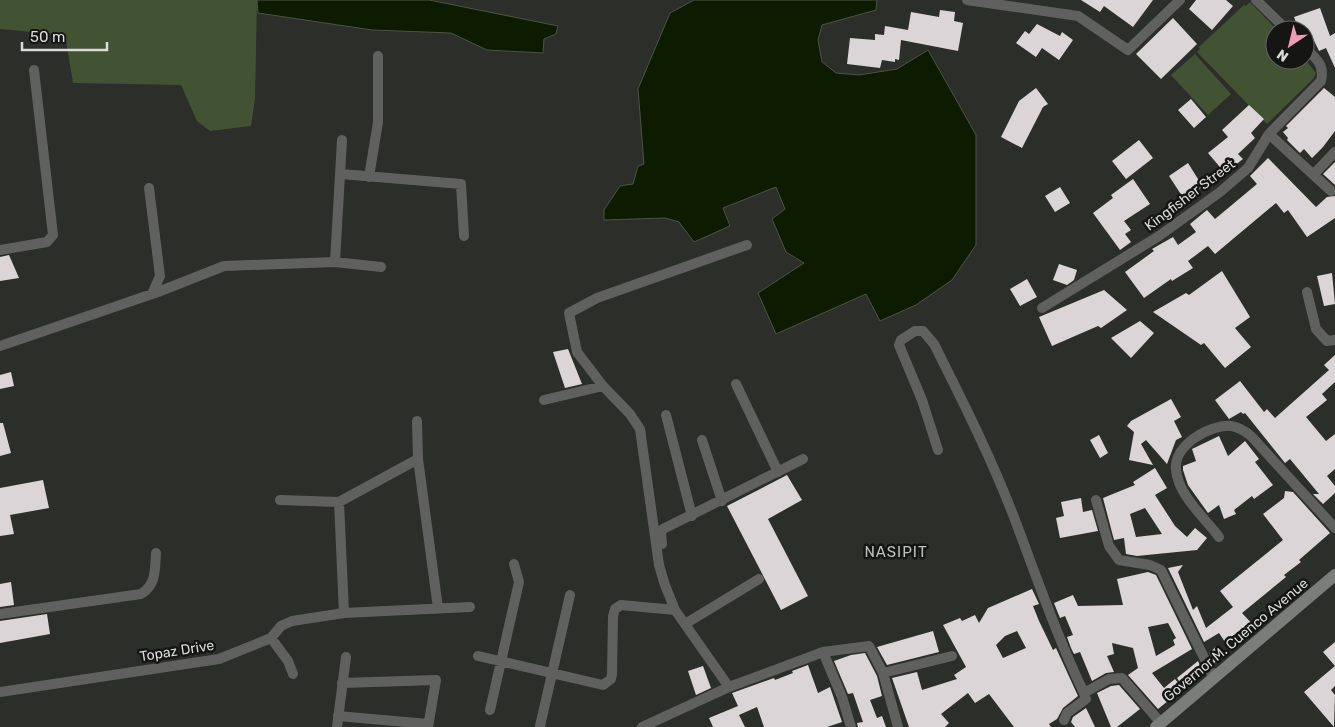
<svg xmlns="http://www.w3.org/2000/svg" width="1335" height="727" viewBox="0 0 1335 727" font-family="Rubik,sans-serif">
<style>
.green{fill:#425334}
.water{fill:#0d1b01;stroke:#4b5542}
.building{fill:#dcd5d7;fill-rule:evenodd}
.lines{fill:none;stroke-linecap:round;stroke-linejoin:round}
.street{stroke:#60615f;stroke-width:10}
.secondary{stroke:#7b7d7a;stroke-width:12}
.labels{text-anchor:middle;dominant-baseline:central;stroke-width:5;stroke-linejoin:round;paint-order:stroke}
.street-label{font-size:14px;fill:#dbdcd9;stroke:#151614}
.neighbourhood-label{font-size:15px;letter-spacing:1px;fill:#bfc2bd;stroke:#151614}
</style>
<rect width="100%" height="100%" fill="#2c2e2a"/>
<!-- green -->
<path class="green" d="M0,0H257L255,98L251,126L210,131L197,121L181,85L73,83L65,35L0,29Z
M1250,2L1277,30H1275V60L1305,59L1316,73L1313,79L1267,124L1197,52L1200,49L1199,47L1244,5L1246,6Z
M1195,54L1231,94L1208,115L1171,75Z"/>
<!-- water -->
<path class="water" d="M257,0H429L558,26L556,34L544,39L543,53L487,50L451,33L372,30L258,13Z
M694,0H877L876,10L822,25L818,40L822,62L836,73L859,75L897,69L928,50L976,135V245L952,280L916,305L880,321L866,294L776,334L758,293L804,263L786,252L772,219L785,209L776,187L723,208L730,226L694,242L679,222L665,218L604,220V210L620,186L633,184L638,166L644,164L638,89L670,13Z"/>
<!-- building -->
<path class="building" d="M1081,0H1153L1133,27L1104,6L1100,12Z
M1196,0H1226L1233,6L1212,30L1189,9Z
M1320,8L1330,36L1335,33V68L1326,48L1319,51L1308,28L1299,30L1294,17Z
M940,10L955,12L954,21L963,23L958,51L901,40L899,60L895,59V62L882,60L880,68L847,64L850,38L875,40V34L884,35L885,26L908,30L911,12L939,17Z
M1173,18L1197,44L1161,79L1136,54Z
M1037,24L1060,36L1062,32L1073,40L1059,60L1042,48L1036,57L1016,43L1025,31L1029,34Z
M1036,88L1048,104L1043,107L1022,148L1001,137L1019,101Z
M1324,88L1335,97V131L1323,147L1312,158L1304,149L1300,153L1287,140L1288,138L1283,132L1288,128L1286,126Z
M1191,99L1206,117L1194,128L1178,110Z
M1249,105L1264,119L1251,133L1255,138L1238,154L1243,159L1225,173L1208,153L1228,137L1222,130Z
M1139,140L1153,158L1126,179L1112,161Z
M1268,158L1316,207L1327,197L1335,196V218L1307,237L1288,210L1284,213L1276,203L1215,254L1208,246L1188,261L1193,268L1172,281L1171,279L1144,298L1125,272L1154,251L1152,249L1173,237L1178,245L1196,232L1190,224L1207,210L1215,219L1257,184L1250,176Z
M1335,162V185L1323,174Z
M1188,163L1203,187L1184,199L1169,176Z
M1133,179L1150,204L1124,221L1131,230L1125,234L1131,242L1120,250L1093,213L1113,198L1111,195Z
M1060,187L1070,203L1055,212L1045,196Z
M9,255L19,278L0,281V257Z
M1059,264L1077,270L1074,280L1067,285L1053,280Z
M1222,271L1250,317L1235,328L1251,347L1225,368L1204,343L1201,345L1153,312L1186,293L1189,295Z
M1332,273L1335,304L1324,306L1317,276Z
M1027,279L1037,297L1020,306L1010,289Z
M1104,290L1127,310L1101,328L1098,326L1052,346L1039,317Z
M1140,321L1154,333L1131,358L1111,338Z
M568,349L582,384L565,388L553,352Z
M1335,355V382L1322,394L1327,400L1306,417L1326,441L1335,434V469L1327,476L1335,486V493L1323,504L1313,494H1319L1290,459L1285,463L1245,413L1243,414L1241,412L1229,419L1215,400L1240,381L1264,412L1267,409L1275,418L1329,370L1324,365Z
M11,372L14,386L0,389V375Z
M1171,399L1181,417L1174,421L1182,437L1176,440L1167,464L1146,440L1141,444L1153,465L1129,460L1134,432L1127,426L1131,421Z
M0,423H3L11,453L0,456Z
M1099,435L1108,453L1100,458L1090,440Z
M1219,436L1228,456L1245,441L1259,459L1255,462L1273,485L1254,499L1252,496L1234,510L1236,514L1224,519L1219,505L1208,513L1188,485L1183,470V466L1196,461L1192,449Z
M1155,468L1167,488L1155,495L1175,526L1187,537L1195,528L1207,538L1197,550L1137,556L1126,554L1124,538L1114,540L1103,498L1135,485L1133,482ZM1145,508L1162,534L1136,537L1130,514Z
M787,475L802,500L768,519L808,596L781,610L727,506Z
M43,480L49,508L10,515L14,534L0,536V488Z
M1285,491L1293,492L1330,533L1299,560L1301,562L1284,575L1286,577L1242,613L1254,626L1247,632L1243,628L1225,642L1219,633L1204,642L1168,568L1183,565L1178,572L1193,610L1197,606L1206,628L1233,607L1220,591L1283,540L1263,514L1284,498Z
M1081,498L1083,512L1092,510L1098,531L1060,538L1056,518L1064,516L1061,502Z
M1148,572L1156,575L1192,649L1152,673L1164,688L1175,679L1183,689L1158,709L1128,675L1138,668L1133,648L1112,643L1114,654L1107,656L1114,672L1106,673L1092,681L1080,652L1074,654L1071,648L1067,637L1073,635L1065,616L1060,618L1054,603L1073,595L1078,606L1123,605L1117,579ZM1168,623L1176,638L1173,640L1175,645L1156,656L1148,627Z
M11,582L14,605L0,607V584Z
M1032,589L1039,604L1033,606L1039,621L1053,650L1056,648L1078,696L1063,708L1057,719L1049,724L1051,727H1014L989,694L975,703L968,693L941,714L949,723L945,727H909L892,678L917,672L922,690L957,679L954,675L966,667L943,625L960,618L962,621L975,615L979,623L988,608ZM1017,631L1026,648L1003,658L996,645L1005,636Z
M47,614L50,634L0,643V621Z
M933,631L939,652L887,665L877,647Z
M1335,642V686L1331,690L1335,695L1334,727L1304,692L1335,666L1323,652Z
M1216,647L1223,656L1214,663L1209,653Z
M865,653L877,676L882,696L870,700L877,718L882,716L886,727H858L857,723L863,722L853,693L848,694L834,661L851,655Z
M1198,661L1202,670L1179,681L1177,678Z
M808,665L818,693L830,687L842,722L827,727H764L757,707L739,715L745,727H713L709,718L738,706L732,693L774,678L775,680L793,673L792,671Z
M703,666L711,688L696,695L688,671Z
M1119,685L1140,709L1117,727H1111L1097,693L1111,686Z
M1086,708L1095,727H1075L1071,722L1073,717Z"/>
<g class="lines">
<!-- street -->
<path class="street" d="M967,0L1078,16L1128,50L1180,0
M1256,0L1287,30
M1269,134L1331,191
M341,174L461,184L464,236
M1314,174L1335,152
M369,177L378,122V56
M149,188L160,276L152,294
M0,250L47,242L53,235L34,70
M335,262L342,140
M1307,292L1316,329L1327,341L1335,340
M1042,308L1159,236L1220,192L1248,168L1269,134L1321,81C1325,65 1316,58 1305,48
M0,346L158,292L224,266L335,262L381,267
M736,384L778,472
M544,400L603,386
M666,415L692,516
M417,421L418,459L438,608
M702,440L722,501
M938,450L922,400L899,345L901,340L915,331H923L934,344C963,402 992,459 1015,520C1037,578 1057,637 1084,693
M280,500L339,502L418,459
M1096,500L1109,546L1119,560L1150,565L1161,570L1214,678
M339,502L344,613
M1219,537C1205,518 1178,495 1176,470C1173,446 1209,424 1231,426C1239,427 1245,431 1251,436L1335,528
M662,544L661,532L663,529L803,459
M0,614L141,594C156,585 155,570 156,553
M685,624L759,579
M271,638L288,661L293,674
M823,652L842,697L851,727
M478,656L603,685L611,679L612,674L613,616L615,609L621,605L675,610
M883,673L952,656
M342,683L436,680L428,727
M729,687L675,610L665,585L659,565L640,429L630,414L603,386L577,352L569,313L597,298L747,245
M0,692L219,659L271,638L281,626L292,621L344,613L470,607
M490,710L519,582L514,564
M338,716L428,724
M1064,720L1067,713L1086,699L1084,693L1109,679L1122,678L1161,723
M540,726L570,595
M337,727L346,657
M642,727L729,687L823,652L869,646L883,673L898,727"/>
<!-- secondary -->
<path class="secondary" d="M1156,727L1335,575"/>
</g>
<g class="labels">
<!-- street labels -->
<g class="street-label">
<text transform="translate(1190 195) rotate(-37)">Kingfisher Street</text>
<text transform="translate(1236 640) rotate(-40)">Governor M. Cuenco Avenue</text>
<text transform="translate(177 651) rotate(-9)">Topaz Drive</text>
</g>
<!-- neighbourhood labels -->
<g class="neighbourhood-label">
<text x="896" y="552">NASIPIT</text>
</g>
</g>
<!-- north arrow -->
<g transform="translate(1290 45) rotate(215)"><circle r="24" fill="#151614" stroke="#646563"/>
<path d="M0-4L9 19L0 12L-9 19Z" fill="#f09ab7"/>
<text y="-8" font-size="14" font-weight="bold" text-anchor="middle" fill="#dbdcd9">N</text>
</g>
<!-- scale -->
<path d="M22 42v8h85v-8" fill="none" stroke="#dbdcd9" stroke-width="2.5"/>
<text x="30" y="42" font-size="15" fill="#dbdcd9" stroke="#151614" stroke-width="4" paint-order="stroke">50 m</text>
</svg>
